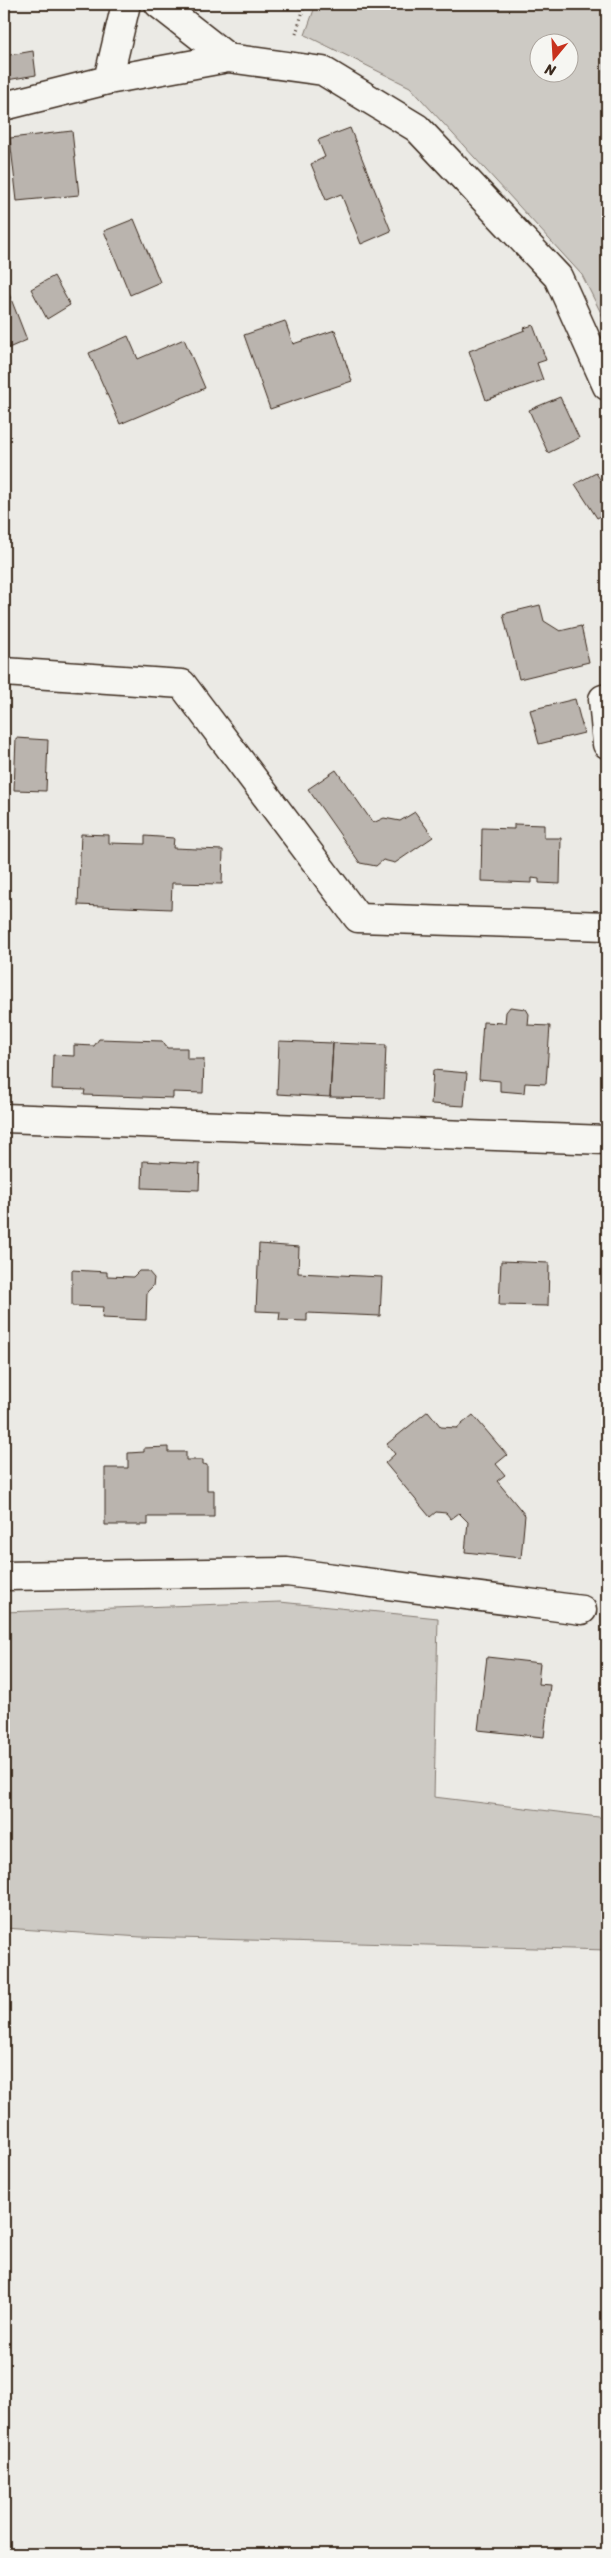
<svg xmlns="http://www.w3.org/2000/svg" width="611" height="2558" viewBox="0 0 611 2558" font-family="Sriracha,sans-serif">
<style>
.green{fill:#cdcac4;stroke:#847a71;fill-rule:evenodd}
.building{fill:#bab4ae;stroke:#3b2a1e}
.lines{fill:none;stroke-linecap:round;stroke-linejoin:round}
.street-casing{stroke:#3b2a1e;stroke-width:31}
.path{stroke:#3b2a1e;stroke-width:3;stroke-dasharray:1 4;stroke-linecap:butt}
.street{stroke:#f6f6f2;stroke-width:28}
</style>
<rect width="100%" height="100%" fill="#ebeae5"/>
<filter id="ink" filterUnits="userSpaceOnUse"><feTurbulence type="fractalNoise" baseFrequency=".02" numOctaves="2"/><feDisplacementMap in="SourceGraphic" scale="10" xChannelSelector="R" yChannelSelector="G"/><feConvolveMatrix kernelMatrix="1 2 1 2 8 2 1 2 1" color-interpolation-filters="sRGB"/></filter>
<g filter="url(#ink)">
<!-- green -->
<path class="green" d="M316,4H607V325L582,275L410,87L305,35ZM538,42H568V72H538Z
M280,1602L438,1618L434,1797L607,1818V1950L141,1937L4,1928V1612Z"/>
<!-- building -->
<path class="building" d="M33,51L36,75L7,80L4,56Z
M350,128L391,231L361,244L341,194L326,200L311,164L325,157L318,140Z
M72,131L79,195L17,201L10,138Z
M134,219L160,282L130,295L104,231Z
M54,276L70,305L47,319L31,289Z
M4,281L27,340L4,350Z
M285,321L293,344L335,330L352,381L270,409L244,335Z
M533,325L546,360L537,363L543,380L486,400L469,351L525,330L524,328Z
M128,336L138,359L184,339L205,388L120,424L89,353Z
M560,397L579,438L548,453L529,410Z
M596,473L607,490V513L597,518L575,484Z
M540,605L544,621L560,631L581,626L589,662L519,679L503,614Z
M575,699L584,733L539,744L530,710Z
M16,738L48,740L46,791L14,790Z
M336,770L373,823L384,818L400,821L415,812L433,837L395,863L383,860L376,866L360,863L308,789Z
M514,824L544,825V838H561L560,884L539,883V879L532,878V883L481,881L482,828L514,829Z
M81,834L109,835V843L145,844V836L174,838L173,848L223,850L222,884L172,883L171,909L78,905Z
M510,1007L526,1009L529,1014L528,1025L550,1026L546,1084L525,1083L524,1093L500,1091V1081L479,1079L483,1022L505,1023L506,1012Z
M99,1039L162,1041L167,1048H187V1059H204L203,1093L173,1092V1098L84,1095L85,1090L52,1089L53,1055L74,1056V1045L94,1046Z
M279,1041L333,1043L330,1097L277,1094Z
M333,1043L386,1045L384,1098L330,1097Z
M433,1070L467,1073L464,1106L431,1104Z
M143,1161L200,1164L199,1190L142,1188Z
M259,1244L299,1247L298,1273L382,1277L380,1316L307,1313V1321L279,1320L280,1312L256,1311Z
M501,1261L549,1263L548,1306L499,1305Z
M72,1270L107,1272V1276L133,1277L139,1271H148L154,1278L153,1286L147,1292L146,1320L102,1318L103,1307L72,1306Z
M428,1411L441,1427L457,1428L473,1415L507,1455L496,1464L505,1475L497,1481L525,1515L521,1558L465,1552L468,1522L459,1513L451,1519L446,1513L436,1512L430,1517L385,1463L395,1454L387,1444Z
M168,1447V1452H186V1460H203V1464L207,1465V1490H214V1517H148V1525H105V1468H128V1453L144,1452V1448Z
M487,1657L540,1663L538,1684L550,1685L544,1737L478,1730Z"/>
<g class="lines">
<!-- street casing -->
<g class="street-casing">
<path id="street" d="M159,4L228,58
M108,80L126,4
M4,106L108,80L228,58L323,71L417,128L558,277L607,386
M4,672L182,684L358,918L607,926
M607,698L603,699L607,744
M4,1118L607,1140
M4,1576L287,1572L582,1610"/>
</g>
<!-- path -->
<path class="path" d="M296,34L305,4"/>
<!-- street -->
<use href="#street" class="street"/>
</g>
</g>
<!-- margin -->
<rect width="611" height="2558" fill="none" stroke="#f6f6f2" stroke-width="20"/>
<rect x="10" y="10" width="591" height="2538" fill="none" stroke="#3b2a1e" stroke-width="2" filter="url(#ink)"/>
<!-- north arrow -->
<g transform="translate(554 58) rotate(198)"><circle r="24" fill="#f6f6f2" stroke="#aba49d"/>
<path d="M0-4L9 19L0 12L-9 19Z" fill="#c8321e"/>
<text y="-8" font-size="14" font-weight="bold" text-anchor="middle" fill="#3b2a1e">N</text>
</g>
</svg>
